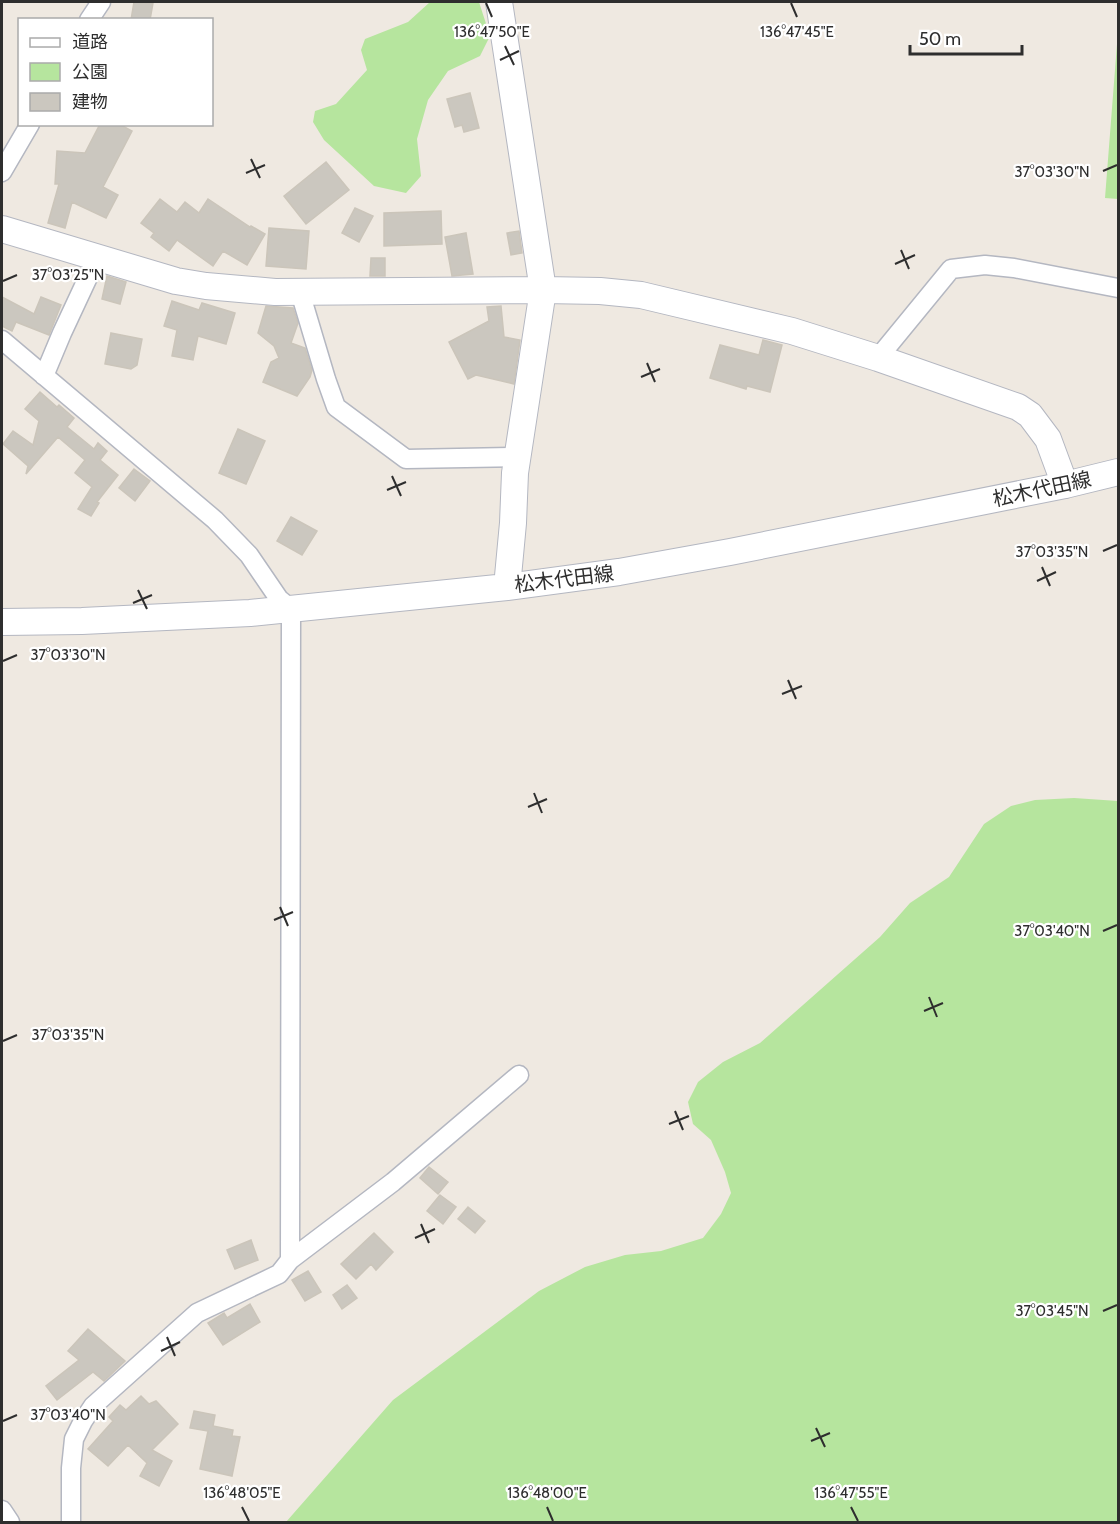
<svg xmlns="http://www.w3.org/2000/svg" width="1120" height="1524" viewBox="0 0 1120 1524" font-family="Cabin,'Noto Sans JP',sans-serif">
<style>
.green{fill:#b6e59e}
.building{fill:#cbc7bf;stroke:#cbc5ba;stroke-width:1.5}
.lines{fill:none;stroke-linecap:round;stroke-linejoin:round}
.street-casing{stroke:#b4b7c1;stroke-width:21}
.secondary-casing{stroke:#b4b7c1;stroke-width:28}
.street{stroke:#fff;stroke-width:18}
.secondary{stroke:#fff;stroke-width:26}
.ticks{fill:none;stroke:#2e2e2e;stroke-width:2}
.labels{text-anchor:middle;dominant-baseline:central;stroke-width:4.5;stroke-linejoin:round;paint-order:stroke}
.street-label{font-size:20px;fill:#2e2e2e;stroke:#fff}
.ticks-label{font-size:15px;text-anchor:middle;fill:#2e2e2e;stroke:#fff;stroke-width:4.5;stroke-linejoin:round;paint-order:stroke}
</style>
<rect width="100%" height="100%" fill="#efe9e1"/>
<!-- green -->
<path class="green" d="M430,2H479L490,36L480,56L448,71L428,100L417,139L421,176L406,193L374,186L324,140L313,122L315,111L336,104L367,70L361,50L365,39L408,22Z
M1118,31V199L1105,198Z
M1074,798L1118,801V1522H286L393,1400L539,1291L585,1267L625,1255L661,1251L703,1238L721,1214L731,1193L725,1172L711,1140L693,1124L688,1102L698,1082L723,1062L760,1043L880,937L910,903L949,877L984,824L1011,806L1035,800Z"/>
<!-- building -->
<path class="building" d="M134,2L153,3L150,20H131Z
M470,93L479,128L464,132L462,125L455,127L447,99Z
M100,124H119L132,131L103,187L118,195L106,218L72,202L65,228L48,223L59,184H55L57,151L85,153Z
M326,162L349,190L306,224L284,196Z
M160,199L177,212L185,202L199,213L208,199L250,227L251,226L265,234L247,265L223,251L213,266L177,240L169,251L151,237L154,233L141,223Z
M355,208L373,216L359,242L342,233Z
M441,211L442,244L384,246V213Z
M269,228L309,231L306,269L266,266Z
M519,231L522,253L511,255L507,233Z
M466,233L473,274L452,276L445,237Z
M371,258H385V276H370Z
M107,276L126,282L120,304L102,299Z
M2,297L34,314L41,297L61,305L49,335L16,322L12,331L2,326Z
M172,301L199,310L202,303L235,313L226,344L198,336L193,360L172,356L177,330L164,326Z
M266,306L293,308L298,323L291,343L305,348L312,370L310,377L297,396L263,382L271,362L279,358L274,346L258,333Z
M501,306L504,337L520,340L514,384L476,375L468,379L449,342L489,321L487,307Z
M111,333L142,339L137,365L131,369L105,364Z
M763,340L782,345L770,392L747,386L746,389L710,378L720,345L759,355Z
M40,392L57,407L59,405L74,418L67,427L94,449L98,443L107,451L100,460L118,475L97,502L99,503L91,516L78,509L92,487L75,473L85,460L58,437L26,474L28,466L3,444L13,431L33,445L39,421L25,409Z
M238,429L265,441L246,484L219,473Z
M134,469L150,481L135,501L119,488Z
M291,517L317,531L302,555L277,541Z
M429,1167L448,1182L438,1194L420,1178Z
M440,1195L456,1207L443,1224L427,1211Z
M468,1207L485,1221L475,1233L458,1219Z
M374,1233L393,1252L376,1270L371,1264L356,1279L341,1264Z
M251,1240L258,1260L235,1269L227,1250Z
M308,1271L321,1292L305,1301L292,1280Z
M347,1285L357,1298L342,1309L333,1295Z
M250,1304L260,1322L223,1345L208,1323L224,1313L227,1318Z
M88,1329L125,1361L104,1381L93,1372L57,1400L46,1386L79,1360L68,1351Z
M141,1396L149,1404L156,1401L178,1424L152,1450L172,1461L159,1486L140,1476L147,1463L128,1445L108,1466L88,1449L113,1421L109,1417L120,1405L126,1410Z
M194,1411L215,1415L213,1426L233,1430L232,1436L240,1437L232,1476L200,1469L208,1431L190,1428Z"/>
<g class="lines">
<!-- street casing -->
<g class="street-casing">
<path id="street" d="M89,20L101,2
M2,172L30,124
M300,292L326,379L336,407L406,459L517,457
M2,340L215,520L249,555L279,599L291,609L290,1260
M878,358L951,269L985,265L1014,268L1118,288
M44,376L62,333L97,258
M2,1510L10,1522
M71,1522V1468L74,1439L83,1421L93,1406L197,1313L279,1274L290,1260L393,1182L519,1075"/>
</g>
<!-- secondary casing -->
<g class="secondary-casing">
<path id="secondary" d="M499,2L543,290L515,473L513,523L507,587
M2,229L176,281L206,286L275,292L543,290L600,291L641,295L792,331L878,358L1018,407L1030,415L1048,439L1065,485
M2,622L82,621L250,613L507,587L619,572L730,552L1065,485L1118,472"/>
</g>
<!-- street -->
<use href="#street" class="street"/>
<!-- secondary -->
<use href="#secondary" class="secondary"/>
</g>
<!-- ticks -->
<path class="ticks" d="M486,3L492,17M791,3L797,17M505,46L514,65M500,60L519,51M251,159L260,178M1103,171L1117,165M246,173L265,165M901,250L909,269M895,264L915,255M3,281L17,275M647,363L655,382M641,377L660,369M392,476L401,496M387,490L406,482M1103,551L1117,545M1042,567L1050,586M1037,581L1056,572M138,590L147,609M133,603L152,595M3,661L17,655M788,680L796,699M782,694L802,686M534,793L542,813M528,807L547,799M280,907L288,926M274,920L293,912M1103,931L1117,925M929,997L937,1017M924,1011L943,1003M3,1041L17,1035M675,1111L683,1130M669,1124L689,1116M421,1224L429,1243M415,1238L435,1229M1103,1311L1117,1305M167,1337L175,1356M161,1351L180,1342M3,1421L17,1415M816,1428L825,1447M811,1441L830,1433M242,1507L249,1521M547,1507L553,1521M851,1507L858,1521"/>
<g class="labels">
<!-- street labels -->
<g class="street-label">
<text transform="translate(1042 489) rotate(-12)">松木代田線</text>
<text transform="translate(564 579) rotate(-7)">松木代田線</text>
</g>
</g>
<g class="ticks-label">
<text x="492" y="37">136°47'50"E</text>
<text x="797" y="37">136°47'45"E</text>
<text x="1052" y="177">37°03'30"N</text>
<text x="68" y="280">37°03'25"N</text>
<text x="1052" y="557">37°03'35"N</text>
<text x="68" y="660">37°03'30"N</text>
<text x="1052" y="936">37°03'40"N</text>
<text x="68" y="1040">37°03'35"N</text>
<text x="1052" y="1316">37°03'45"N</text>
<text x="68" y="1420">37°03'40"N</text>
<text x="242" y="1498">136°48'05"E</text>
<text x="547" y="1498">136°48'00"E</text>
<text x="851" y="1498">136°47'55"E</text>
</g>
<!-- border -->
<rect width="1120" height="1524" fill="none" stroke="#2e2e2e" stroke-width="6"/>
<!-- legend -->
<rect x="18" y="18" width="195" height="108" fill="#ffffff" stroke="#ababab" stroke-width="1.5"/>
<rect x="30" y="38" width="30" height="9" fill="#ffffff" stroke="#ababab" stroke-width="1.5"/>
<text x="72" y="48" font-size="18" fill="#2e2e2e">道路</text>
<rect x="30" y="63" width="30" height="18" fill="#b6e59e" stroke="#ababab" stroke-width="1.5"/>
<text x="72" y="78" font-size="18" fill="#2e2e2e">公園</text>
<rect x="30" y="93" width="30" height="18" fill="#cbc7bf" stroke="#ababab" stroke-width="1.5"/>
<text x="72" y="108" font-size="18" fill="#2e2e2e">建物</text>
<!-- scale -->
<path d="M910 45v9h112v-9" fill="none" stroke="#2e2e2e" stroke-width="3"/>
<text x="919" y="45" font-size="18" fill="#2e2e2e" stroke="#ffffff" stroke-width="4.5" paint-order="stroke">50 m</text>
</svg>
